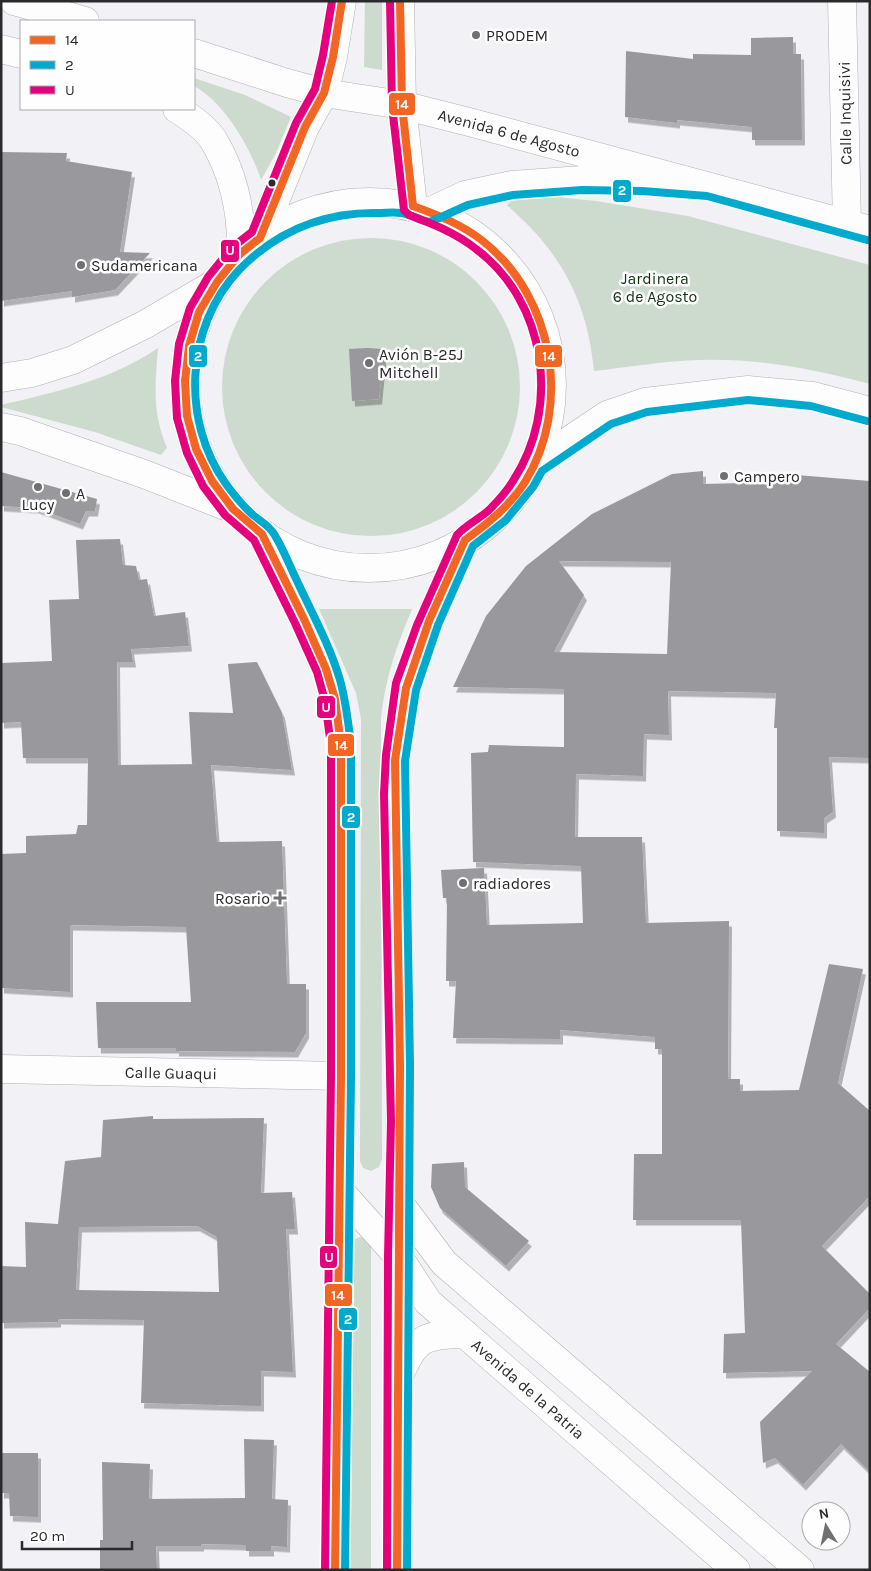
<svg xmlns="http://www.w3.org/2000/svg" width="871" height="1571" viewBox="0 0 871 1571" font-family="Karla,sans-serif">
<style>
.green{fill:#cddace}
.building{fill:#99989c;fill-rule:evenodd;filter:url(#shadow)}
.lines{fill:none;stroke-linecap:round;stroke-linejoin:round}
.minor-casing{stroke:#b1b0b4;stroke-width:29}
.major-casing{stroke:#b1b0b4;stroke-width:29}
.minor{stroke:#fdfdfe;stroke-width:28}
.major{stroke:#fdfdfe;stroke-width:28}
.bus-1-casing{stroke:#fefefe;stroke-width:11}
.bus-2-casing{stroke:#fefefe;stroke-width:11}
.bus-3-casing{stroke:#fefefe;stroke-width:11}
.bus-1{stroke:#f26522;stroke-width:8}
.bus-2{stroke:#00a9ce;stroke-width:8}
.bus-3{stroke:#e5007d;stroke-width:8}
.poi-dot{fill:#707073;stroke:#fefefe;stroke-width:2}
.bus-dot{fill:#2a2a2d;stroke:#fefefe;stroke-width:2}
.labels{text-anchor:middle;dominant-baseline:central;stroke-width:5;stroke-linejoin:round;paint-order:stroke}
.poi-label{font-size:16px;fill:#2a2a2d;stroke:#fefefe;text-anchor:start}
.street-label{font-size:16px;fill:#2a2a2d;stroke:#fefefe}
.park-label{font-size:16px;fill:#0e3610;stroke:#fefefe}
.line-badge{stroke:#fefefe;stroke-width:2}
.badge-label{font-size:14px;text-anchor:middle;font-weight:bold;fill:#fff}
</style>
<defs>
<filter id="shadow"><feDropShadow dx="3" dy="5.5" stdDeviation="0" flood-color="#0004"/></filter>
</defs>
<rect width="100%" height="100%" fill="#f2f1f6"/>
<!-- green -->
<path class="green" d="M365,1H382V70L364,67Z
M194,78L245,95L291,117L276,153L261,180C251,148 224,102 194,86Z
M535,195L596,201L688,216L870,265V384C814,369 758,358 700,360C665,361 629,367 594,371C589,320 574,278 540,238C530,226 518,216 507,205L514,198Z
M222 387a149 149 0 1 1 298 0a149 149 0 1 1-298 0Z
M158,348C155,386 152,412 167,448L161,455L95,432L1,407V405C55,392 112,380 158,348Z
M319,609H412C396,648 386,675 381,718L382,1159L379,1167L371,1171L363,1168L360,1161L361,719L356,693Z
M360,1237C366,1238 369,1241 371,1246V1570H350L351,1247L353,1240Z"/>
<!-- building -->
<path class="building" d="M793,37V54H801L802,140H752V127L677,120V123L625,117L626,51L693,59V54L751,55V38Z
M1,152L67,153L66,161L132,172L120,252L150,253L115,290L72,297V291L1,301Z
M367,348L384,349L379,399L352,401L349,349Z
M703,471V484L783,482L784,474L870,481V758L829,757L833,812L824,818V833L777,831V728H774L776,693L668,691L669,735L644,734L643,776L576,774L575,837H642L646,923L729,921L728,1079H740V1091L799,1090L829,964L863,969L838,1083L870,1111V1196L822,1246L870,1294V1308L836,1344L870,1372V1472L841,1444L803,1485L775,1458L763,1463L760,1422L812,1371L723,1373L724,1334L745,1333L741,1220H633L634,1154H662V1049H655V1037L560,1030V1039L453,1038L456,981H446L447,898H443L441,870L484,868L487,925L583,923L581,866L473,862L471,753L488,752L489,745L564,747V689L453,687L486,616L526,566L592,514L672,474ZM559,561L671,562L667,654L554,652L584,595Z
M1,472L97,499L95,511H86L80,524L36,508L1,506Z
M120,539L123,565L136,566L139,580L147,579L154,616L185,612L189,646L131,649L133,662H117L118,765L201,764H192L189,712L233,713L228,664L257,662L282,713L292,770L211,765L217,842L282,841L287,984H306V1033L295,1052L176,1051V1048H98L96,1002H191L186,927L70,925V992L1,988V854L26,853V836L76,834L78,825H87L88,758H23L21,722L1,723V663L52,661L49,600L79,599L76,540Z
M153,1116V1119L264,1118L261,1193L292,1192L295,1229H286L293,1372L261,1371V1406L141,1403L144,1320L58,1319V1322L1,1323V1266L26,1267L25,1222L58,1224L65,1161L101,1157L103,1120ZM197,1226L217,1237L219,1292L76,1290L79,1227Z
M464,1162L465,1187L529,1241L506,1266L440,1208L431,1187L432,1164Z
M244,1439L274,1440L272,1499L288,1500L287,1547L271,1546V1551H246V1545L201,1544V1546H156L157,1570H100V1540H103L102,1462L150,1464L149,1499L245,1498Z
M1,1453H38V1517L10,1516L9,1493H1Z"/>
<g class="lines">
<!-- minor casing -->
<g class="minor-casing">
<path id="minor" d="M842,1L847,225
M1,1069L341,1076"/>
</g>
<!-- major casing -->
<g class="major-casing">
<path id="major" d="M14,1L85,21
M400,1L402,105L413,206
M1,49L21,54
M194,53L287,83L324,93L402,105L469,122L870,230
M177,109C190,117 206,128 214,141C234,175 242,214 241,253
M186 385a183 183 0 1 1 366 0a183 183 0 1 1-366 0Z
M429,212L465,195L512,185L582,180L650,181
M260,238L305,127L324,93L333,57L342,1
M1,378L32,373L73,360L144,325L216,283
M1,427L20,431L144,474L233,509
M534,464L607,415L645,402L748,390L813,396L870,411
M262,534C287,585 323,645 335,699C338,714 339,729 341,745V1076L335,1570
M339,1190L398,1256L428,1302L736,1570
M400,1204L444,1263L800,1570
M398,1378C416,1338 421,1335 465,1334
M397,1570L398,1256L400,1204V1065L395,760L406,688L429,621L465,540"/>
</g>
<!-- minor -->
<use href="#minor" class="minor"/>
<!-- major -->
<use href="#major" class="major"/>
<!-- bus-1 casing -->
<g class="bus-1-casing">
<path id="bus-1" d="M400,1L402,105L413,206
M413,206C438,215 463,225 484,242C554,298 572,406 525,482C510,506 487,524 465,540
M335,1570L341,1076V745L335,699L326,669L304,619L262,534L233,509L212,481L196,449L187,416L185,381L189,346L199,312L217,282L229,267L241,253L260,238L305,127L324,93L333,57L342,1
M397,1570L400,1065L395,760L406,688L429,621L465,540"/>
</g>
<!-- bus-2 casing -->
<g class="bus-2-casing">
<path id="bus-2" d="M345,1570L351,1076V744C348,722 346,701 340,680C330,646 313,615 298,583C291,569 285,553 277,539C271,527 263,523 253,515C243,506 234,495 226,484C181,421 185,327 239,270C277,231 324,212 378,213C386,213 393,212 401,213C411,214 420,221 430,222L468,205L513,195L582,190L642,191L707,196L867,240
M407,1570L410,1065L405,761L416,690L438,625L473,546L506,520L533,487L542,471L611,424L647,412L748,400L811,406L867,421"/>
</g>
<!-- bus-3 casing -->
<g class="bus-3-casing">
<path id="bus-3" d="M325,1570L331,1076V746L325,701L317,672L295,623L254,540L225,515L203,486L187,453L177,418L175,381L179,344L190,308L208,277L221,261L234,246L252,232L296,123L315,89L323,55L332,1
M387,1570L388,1256L391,1121L384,794L386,755L396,683L417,625L457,535C466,525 479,519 489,510C498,501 507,491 513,481C561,408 547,302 476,249C456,233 433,224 409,215L404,210L392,106L390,1"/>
</g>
<!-- bus-1 -->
<use href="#bus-1" class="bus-1"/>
<!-- bus-2 -->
<use href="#bus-2" class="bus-2"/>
<!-- bus-3 -->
<use href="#bus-3" class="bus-3"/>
</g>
<!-- markers -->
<g class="poi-dot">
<circle cx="476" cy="35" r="5"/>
<circle cx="81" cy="265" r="5"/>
<circle cx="369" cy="363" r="5"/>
<circle cx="724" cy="476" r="5"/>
<circle cx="38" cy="487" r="5"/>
<circle cx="66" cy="493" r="5"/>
<circle cx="463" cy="883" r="5"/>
<path d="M277.5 890.5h5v5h5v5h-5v5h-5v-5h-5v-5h5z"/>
</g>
<circle class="bus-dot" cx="272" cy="183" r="4.5"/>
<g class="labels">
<!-- poi labels -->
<g class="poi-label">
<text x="486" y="35">PRODEM</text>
<text x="91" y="265">Sudamericana</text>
<text x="379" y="354">Avión B-25J<tspan x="379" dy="18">Mitchell</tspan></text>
<text x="734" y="476">Campero</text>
<text x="76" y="493">A</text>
<text x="38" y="504" text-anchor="middle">Lucy</text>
<text x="473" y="883">radiadores</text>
<text x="270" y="898" text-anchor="end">Rosario</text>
</g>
<!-- street labels -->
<g class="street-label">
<text transform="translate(845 113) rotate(-91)">Calle Inquisivi</text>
<text transform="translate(509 133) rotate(15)">Avenida 6 de Agosto</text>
<text transform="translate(171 1073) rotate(1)">Calle Guaqui</text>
<text transform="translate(528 1389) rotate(41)">Avenida de la Patria</text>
</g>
<!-- park labels -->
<g class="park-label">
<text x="655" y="278">Jardinera<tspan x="655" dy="18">6 de Agosto</tspan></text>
</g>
</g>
<g class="line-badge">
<rect x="388" y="92" width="28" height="24" rx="5" fill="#f26522"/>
<rect x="612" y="179" width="20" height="24" rx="5" fill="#00a9ce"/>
<rect x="220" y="239" width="20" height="24" rx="5" fill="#e5007d"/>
<rect x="188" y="344" width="20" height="24" rx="5" fill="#00a9ce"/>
<rect x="534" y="344" width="29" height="24" rx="5" fill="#f26522"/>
<rect x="316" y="695" width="20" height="24" rx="5" fill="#e5007d"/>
<rect x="327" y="733" width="28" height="24" rx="5" fill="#f26522"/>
<rect x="341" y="805" width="20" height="24" rx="5" fill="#00a9ce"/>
<rect x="319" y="1245" width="19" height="24" rx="5" fill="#e5007d"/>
<rect x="324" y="1283" width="29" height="24" rx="5" fill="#f26522"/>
<rect x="338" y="1307" width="20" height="24" rx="5" fill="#00a9ce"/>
</g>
<g class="badge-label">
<text x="402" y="109">14</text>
<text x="622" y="195">2</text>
<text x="230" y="255">U</text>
<text x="198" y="361">2</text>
<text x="549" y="361">14</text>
<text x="326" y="712">U</text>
<text x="341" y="750">14</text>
<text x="351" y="822">2</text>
<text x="329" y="1262">U</text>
<text x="338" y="1300">14</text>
<text x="348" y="1324">2</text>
</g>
<!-- border -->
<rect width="871" height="1571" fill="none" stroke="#2a2a2d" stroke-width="5"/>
<!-- legend -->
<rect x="20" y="20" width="175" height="90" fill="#fefefe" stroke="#a9a9aa"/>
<rect x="30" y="36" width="25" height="8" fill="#f26522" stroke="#a9a9aa"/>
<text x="65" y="45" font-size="15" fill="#2a2a2d">14</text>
<rect x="30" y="61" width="25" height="8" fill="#00a9ce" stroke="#a9a9aa"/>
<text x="65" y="70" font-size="15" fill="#2a2a2d">2</text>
<rect x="30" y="86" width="25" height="8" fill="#e5007d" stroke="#a9a9aa"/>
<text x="65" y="95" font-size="15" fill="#2a2a2d">U</text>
<!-- north arrow -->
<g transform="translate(826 1526) rotate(350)"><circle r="24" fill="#fefefe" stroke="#a9a9aa"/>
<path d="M0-4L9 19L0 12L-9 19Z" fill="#707073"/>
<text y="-8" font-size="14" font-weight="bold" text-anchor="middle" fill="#2a2a2d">N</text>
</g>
<!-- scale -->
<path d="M22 1541v8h110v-8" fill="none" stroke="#2a2a2d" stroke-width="2.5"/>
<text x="30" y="1541" font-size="15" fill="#2a2a2d" stroke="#fefefe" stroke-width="4" paint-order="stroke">20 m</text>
</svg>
